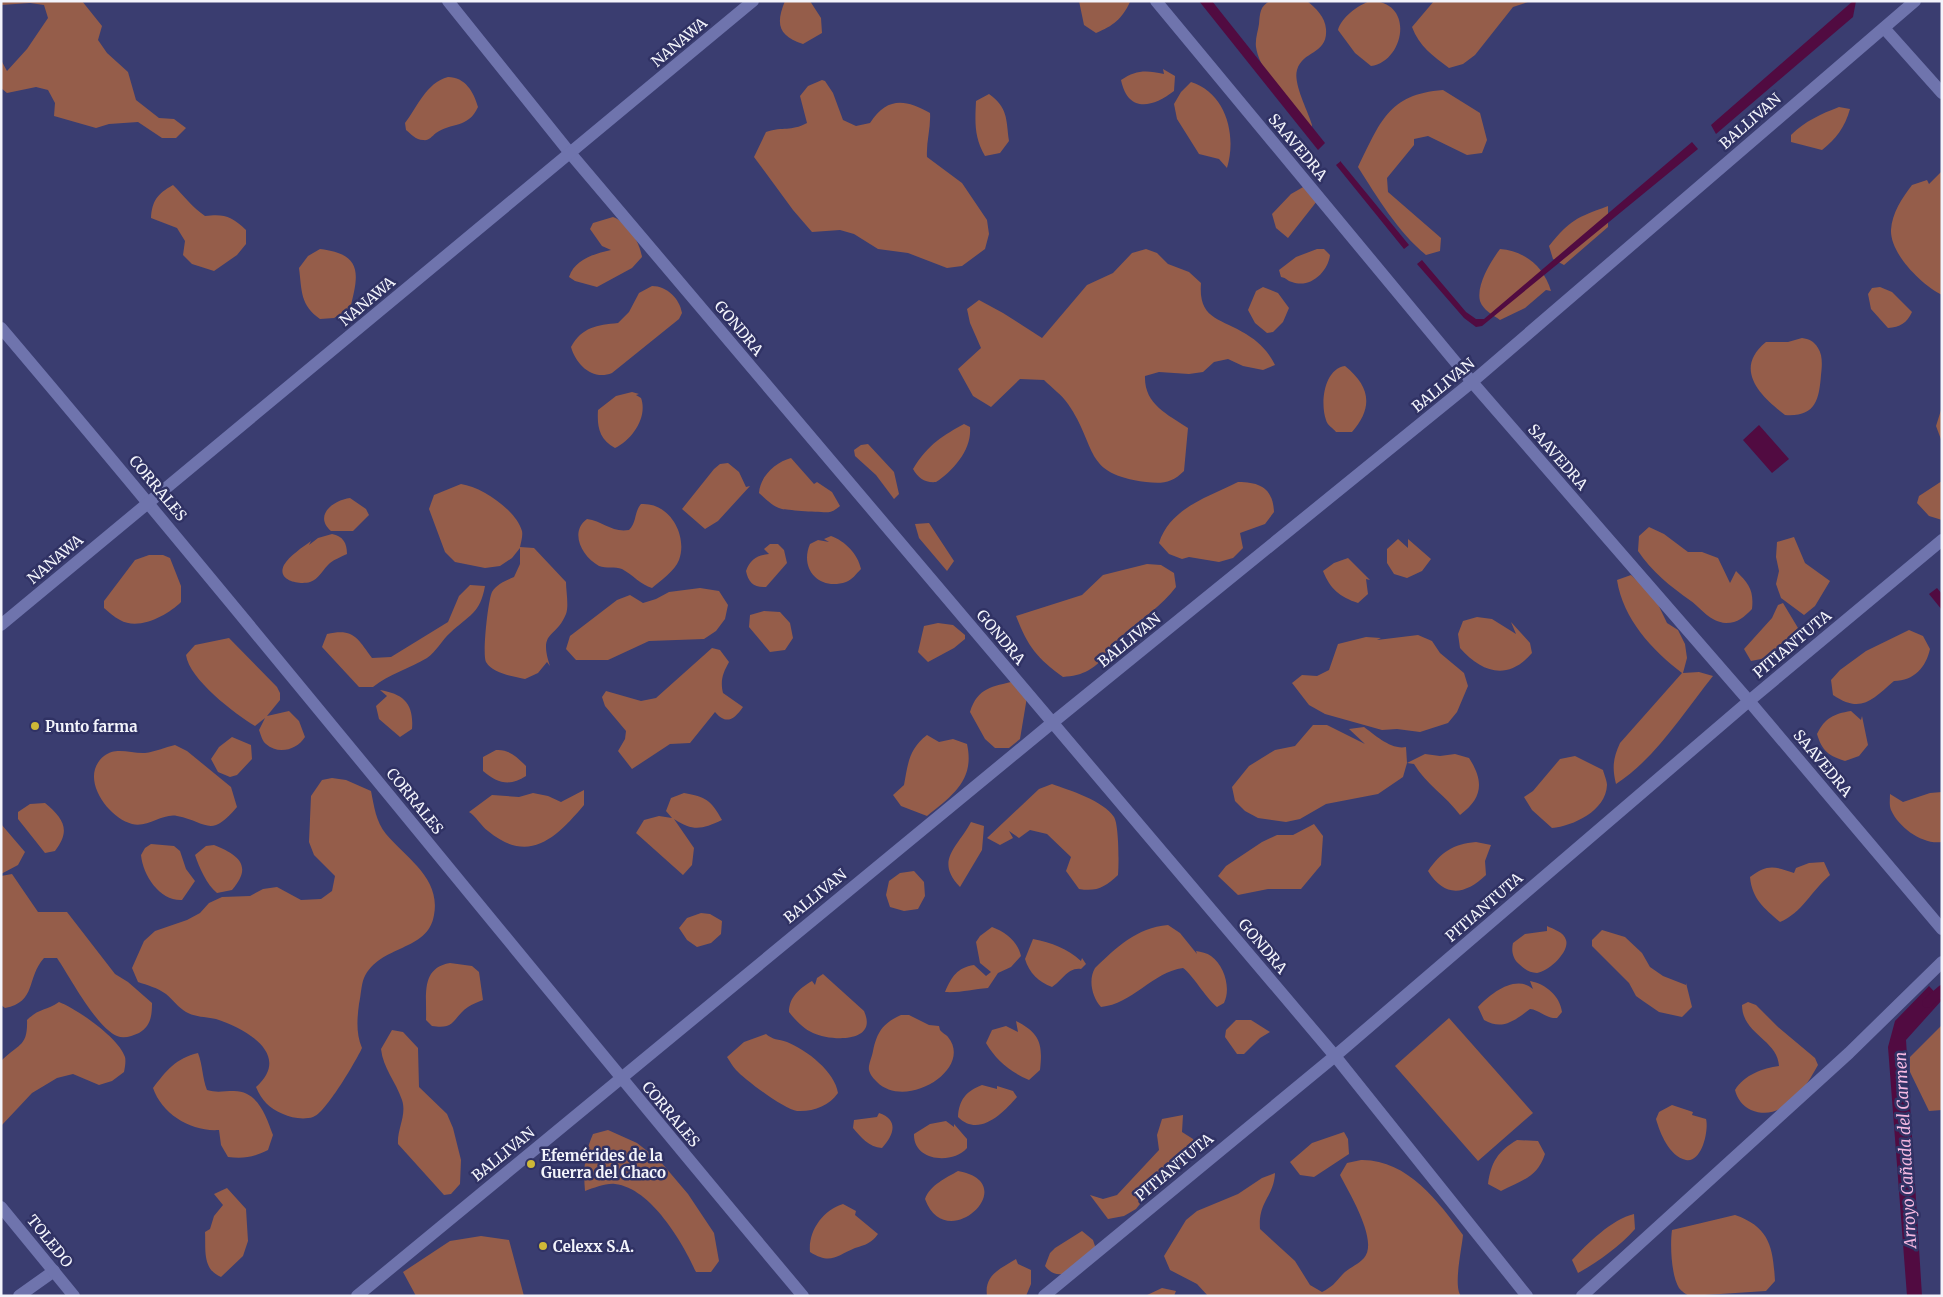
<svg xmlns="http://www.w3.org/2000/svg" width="1943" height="1297" viewBox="0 0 1943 1297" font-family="Merriweather,serif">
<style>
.green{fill:#955d4a}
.water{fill:#510b41}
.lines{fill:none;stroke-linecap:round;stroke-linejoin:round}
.stream{stroke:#510b41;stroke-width:10}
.lane{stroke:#6f74ad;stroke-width:12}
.street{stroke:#6f74ad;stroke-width:12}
.secondary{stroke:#6f74ad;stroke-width:12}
.poi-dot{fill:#ceb837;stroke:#303264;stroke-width:2}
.labels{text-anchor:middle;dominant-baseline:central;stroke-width:5;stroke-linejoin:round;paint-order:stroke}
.street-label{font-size:15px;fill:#f3f4fb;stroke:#303264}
.poi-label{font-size:15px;font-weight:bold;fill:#f3f4fb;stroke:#303264;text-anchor:start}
.water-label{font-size:16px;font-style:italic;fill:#f6b9e2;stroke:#303264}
</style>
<rect width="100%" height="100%" fill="#3a3d70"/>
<!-- green -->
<path class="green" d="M1,1H82L102,26L98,40L107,53L128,72L136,100L159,118L174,119L186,128L176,138H162L138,122L109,124L96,128L54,116L55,103L48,90L36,87L7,93L1,88V60L7,71L27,49L48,18L44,5L30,3L1,5Z
M785,1H810L821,18L822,33L803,44C779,36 775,25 785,1Z
M1079,1H1130V2C1122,19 1113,26 1096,33L1084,25Z
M1270,1H1307C1316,8 1325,17 1326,29C1328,55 1303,50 1297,70C1293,84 1308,111 1312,125L1311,130C1295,109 1259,72 1256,47C1255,39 1258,31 1259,24C1260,13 1260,6 1270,1Z
M1370,1C1416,1 1404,62 1371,66L1355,53L1338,30C1341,18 1358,5 1370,1Z
M1434,1H1531L1513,7L1475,55L1463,64L1449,68C1433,56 1419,46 1412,27Z
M1163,69L1175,76L1174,91C1152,108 1128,113 1121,80C1136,70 1146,70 1164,74Z
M448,77C465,77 474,92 478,107C468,129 451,122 436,133C431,137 429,141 423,140C416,140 411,134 406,130L405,123C418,106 426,83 448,77Z
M822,80L825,81L833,93L843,120L856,126L870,123C887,97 905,99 930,113C931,128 926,142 927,157L962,183L987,220L989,234L985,249L962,266L947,268L908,253L878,249L854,234L840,230L812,232L793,210L754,157L766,132C784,126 790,132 807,123L800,96L808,86Z
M1191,82C1226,93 1237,135 1227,168L1219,159L1199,154L1177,119L1174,104L1181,92Z
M1443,90L1480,113L1487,140L1482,153L1467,155L1428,136L1414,139V145L1387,178L1388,192L1441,238L1440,251L1426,255C1398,232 1377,197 1358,167C1380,123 1388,94 1443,90Z
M989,94C1008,108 1006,118 1009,141L1000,153L985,156C974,137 975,122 976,101Z
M1839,107L1850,109C1845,127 1836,139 1822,150L1791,142V135C1805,121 1821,114 1839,107Z
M1942,171V295C1922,285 1890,254 1891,230C1892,213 1902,198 1912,185L1927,180L1929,184Z
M173,185C184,196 192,207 205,216C225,214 231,216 246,230V244L237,255L214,271L192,264L183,255L185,241L177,228L151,218C152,201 157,194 173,185Z
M1305,186L1317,201L1288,238L1276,228L1272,214L1291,194Z
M1608,206V227L1564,265L1553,259L1549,246C1571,219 1576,218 1608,206Z
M613,217C627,222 640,242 642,257L632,268L597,287L575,281L569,277C575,259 594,254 611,250L602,246L590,229L593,223Z
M320,249C363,254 359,274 350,309L334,318L320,319C300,305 302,291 299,268L308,256Z
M1146,249L1157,253L1168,264L1189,272L1201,283C1198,320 1221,318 1246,334C1259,342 1268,351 1275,365L1263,370L1243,366L1228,359L1214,362L1203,372L1189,374L1159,372L1145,376C1144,404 1167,414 1188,428L1184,471C1172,483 1162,484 1146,482C1082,474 1098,447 1068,404C1062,395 1052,388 1044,380L1020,379L991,407L973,396L958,369L981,348L970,323L967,309L979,300L1003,313L1042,338L1087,285L1113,273L1132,253Z
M1317,249H1324L1330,255C1328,272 1310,289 1292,282C1287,281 1287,278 1281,277L1279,270L1296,257Z
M1500,249C1525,251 1544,267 1551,291L1546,290L1525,308L1500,320C1493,315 1483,310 1480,301C1476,285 1491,261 1500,249Z
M652,286C667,286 680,299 682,313L679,319L612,373C593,381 576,365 571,347C582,327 597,325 618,323L629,312L639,293Z
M1263,287L1278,293L1289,308L1283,322L1273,332L1267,333L1255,323L1248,310L1256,291Z
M1880,287L1892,292L1912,312C1907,323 1900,327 1888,328L1871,309L1868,294L1872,288Z
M1802,338C1809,339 1814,341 1818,348C1823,355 1822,367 1821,375C1819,401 1815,417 1785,415C1760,396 1733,369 1766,342H1788Z
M1345,366C1371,387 1373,408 1352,432H1336C1333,428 1327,425 1326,420C1320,403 1324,369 1345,366Z
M632,392L639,394L636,395L641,398C648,417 632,440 615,448C599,439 597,427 598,410L616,396Z
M1942,407V442L1936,426Z
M964,424L970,427C972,449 954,470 936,482C925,483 918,478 913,469C928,444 944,435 964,424Z
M868,444L894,472L899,494L894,499L876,475L855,456L854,450L861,445Z
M791,458L814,484L817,482L832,492L840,506C836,509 834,511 830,512C825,513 787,510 782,509C772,506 766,499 759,493C760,476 776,462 791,458Z
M728,463L739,472L746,487L750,486L718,521L705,529L682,509L714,469L720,464Z
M1942,481V520L1929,516L1917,503L1919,496Z
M1238,482C1261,482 1273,489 1274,512L1265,524L1240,533L1243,548L1233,558L1219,562L1189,557L1182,559L1169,554L1159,543C1170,508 1208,497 1238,482Z
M461,484C482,487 516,510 522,531C523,536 521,542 520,547L534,548L566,582C566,591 569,606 566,614C556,639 538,630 550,666L547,662L538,673L525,679C513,676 493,674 486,662C482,655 488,600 492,592C497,584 505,581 514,577L520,564V548L512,558L500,566L485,568L455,562L445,552L429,509L434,495Z
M350,498L366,509L369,515L353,531H331C313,515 334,500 350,498Z
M641,504C670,502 688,536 679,560C675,571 660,581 652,588C641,585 633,575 622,569C615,566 606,569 599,566C582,557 569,532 587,519C603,521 612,533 629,530C637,522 634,512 641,504Z
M929,523L954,561L947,571L919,538L915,524Z
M1649,527L1664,534L1688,552H1702L1718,558L1730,583L1736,571C1749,584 1754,590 1752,609C1744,617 1738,623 1726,623C1710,622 1702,609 1691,601C1670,586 1652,572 1638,551L1639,536Z
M332,534C343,536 347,543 347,554C341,557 335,559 330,563C324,568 318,580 310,582C300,585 276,581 284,565C289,556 303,547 311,541L309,545L318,538Z
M831,536C845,541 858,554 861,569C856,574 852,580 846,582C820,591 799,570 810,544L818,540L829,542L824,539Z
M1794,537L1805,563L1830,581L1815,606L1804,615L1781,598L1776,584L1779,571L1776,557L1777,542Z
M1398,539L1408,548V539L1431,559L1422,571L1407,578L1394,574L1387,563V549Z
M770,544H778L784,550L787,563L766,587C754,588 748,582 746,571C750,559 758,555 769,554L764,549Z
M149,555H163L170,558L181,586V602C168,615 139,631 120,620C114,617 109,612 104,608V601L135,560Z
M1348,558L1370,580L1366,579L1368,594L1358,603C1340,597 1330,589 1323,571L1334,563Z
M1147,564L1161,565L1174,573L1176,587C1162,606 1142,618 1124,634C1112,645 1104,662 1089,670C1080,675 1073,676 1063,677C1037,658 1028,647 1016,616L1082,595L1103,575Z
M1631,575L1654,596L1667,623L1678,630L1685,644L1687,658L1683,673L1699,672L1713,676C1684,712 1656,758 1616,784C1612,768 1613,758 1620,743L1682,673C1652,650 1623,619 1617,580Z
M470,585L485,586C480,614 469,615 450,633C442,640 436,652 427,658C409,669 389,674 373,687H359L322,647L327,634C354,628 357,638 372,658L391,657L448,622L459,596Z
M700,588L719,591L728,605L725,619L716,631L704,639L649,641L608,660H576L566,649L570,636L617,600L630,595L643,603L656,599L669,592Z
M1783,603L1798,628L1766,658L1751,661L1744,649L1772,618L1778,605Z
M764,611L780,612L790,623L793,638L785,650L770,652L749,627L750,615Z
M1477,617L1492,619L1516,634L1511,622L1530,643L1532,653C1508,681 1482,673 1460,648L1458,634L1463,621Z
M938,623L953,625L965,635V639L954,648L928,662L918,652L924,626Z
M1909,630L1923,636L1930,649C1926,667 1914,681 1894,681C1872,700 1861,714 1833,695L1831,680L1840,670L1866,651Z
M1418,635L1432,641L1440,653L1464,673L1468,686L1457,712L1448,723L1420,732L1397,729L1382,730L1325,714L1309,705L1292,683L1302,675L1317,676L1329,670L1338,644L1366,637L1381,638L1377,640Z
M229,638L277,687L280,693V700L267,716L289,711L299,721L305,737C297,750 278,755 266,744C262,741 261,735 259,730L265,718L255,726C235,714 189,679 186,655L195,645Z
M712,648L720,650L729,662C723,673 720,680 723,693L743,707C734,720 726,725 715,712L690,743L670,744L632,769L618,751L625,739L626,731L605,706L602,697L606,691L641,701L656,698Z
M1015,681L1027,697L1020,739L1009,748H995L985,739L970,712C978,687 992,687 1015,681Z
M380,690C404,694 414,704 412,729L400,737L379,719L376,706L387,696Z
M1851,711L1861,720L1862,716L1868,745L1859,756L1845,761C1829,756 1822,751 1817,734C1825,718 1833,714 1851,711Z
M1313,725H1327L1365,744L1349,729L1364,727C1375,735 1391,750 1406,747L1407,763L1425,754L1440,756L1455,754L1469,758C1484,781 1483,798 1460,815C1446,796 1426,784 1414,764L1407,763L1403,777L1378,794L1326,804L1300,819L1286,822L1258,818L1245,811L1235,801L1232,787L1249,766L1275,750L1295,746Z
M927,735L939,742L953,739L967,744C975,780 953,795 927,816L901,806L893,795L904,785C908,763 909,749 927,735Z
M232,737L251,745L252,759L237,775L230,777L218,772L211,759L219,747Z
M175,745L187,751L231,787L237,807C210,839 208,822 177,816C163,813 148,828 132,824C108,818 78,777 104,756C116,746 132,754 145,753C155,752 165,747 175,745Z
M496,750C509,749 517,757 526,766V776C510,787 497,783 483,771V757Z
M1575,756L1603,770C1604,774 1607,781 1607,785C1606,811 1573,826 1552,828L1532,810L1524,797L1533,791L1560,759Z
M332,778L346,780L371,791C374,806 376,822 386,834C406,858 441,878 434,915C428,952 380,944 364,978C361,985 361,996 359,1004C357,1019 356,1034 362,1048C356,1061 325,1114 313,1117C304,1120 291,1118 283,1114C269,1108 262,1101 256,1087C292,1055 247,1029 216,1019C207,1017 194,1017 186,1012C179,1008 173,1000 166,994C158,988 147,985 138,982L132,968L144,941L155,931L187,920L200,913L209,903L222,897L250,896L263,889L277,887L301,900L321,899L332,891L335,876L314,855L309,842L311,796L322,780Z
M1052,784C1069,790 1104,801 1114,817C1119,825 1119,864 1118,875C1105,887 1097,892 1079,889L1066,871L1071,857L1047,834L1030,830L1019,838L1009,831L1013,838L1000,845L987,838L1039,789Z
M584,790V805C556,838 529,865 488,831C481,826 476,816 469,812L492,795L519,797L533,793L548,796L561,802Z
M1942,792V842C1923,845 1899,828 1891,810C1889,805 1890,799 1890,794L1903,802L1930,793Z
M684,793C706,797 711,800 722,820C702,829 694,832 674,819L694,848L692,865L683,875L636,833L644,820L659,816L672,818L666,811L671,798Z
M45,803C64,819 71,830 55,851L45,853L18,819V812L30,804Z
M971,822L984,826L982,850L960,887C934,860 958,847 971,822Z
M1,824L25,852L18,865L1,874Z
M1314,824L1323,836L1321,865L1301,889H1268L1238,895L1218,876L1226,866L1262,842L1277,835H1293Z
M1476,842L1491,845L1485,861L1486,875C1464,896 1444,897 1428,871C1441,852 1453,844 1476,842Z
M151,844L174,846L180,851L186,869L195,881L182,900C160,901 143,876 141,855L145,848Z
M214,845C239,855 253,866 232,890L217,893C207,885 199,867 195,855L206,846Z
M1824,862L1830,875C1812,890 1802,913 1780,922C1764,908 1752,899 1750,877C1767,864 1774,866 1794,873L1796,868L1809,863Z
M914,871L924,882L925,896L918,909L904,911L890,907L886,895L889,881L900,873Z
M12,874L38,912H67L115,974L128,982L152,1003C152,1015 151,1026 139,1033C132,1036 124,1039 117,1036C96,1027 70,977 57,958H44C26,978 37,1002 5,1008L1,1005V876Z
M701,913L710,914L722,921L721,934L711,943L697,947L687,940L679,928L687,918Z
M1168,925L1180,933L1197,954L1196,951C1201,952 1207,953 1211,956C1225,966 1231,989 1224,1003L1217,1007C1205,997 1192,974 1183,968C1153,972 1132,1004 1101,1007C1092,997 1088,980 1095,968C1117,947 1136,928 1168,925Z
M1547,926C1553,929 1564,932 1566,940C1570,952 1548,972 1537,973C1530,973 1524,969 1519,964C1513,959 1511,951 1513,943L1525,934L1547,931Z
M992,927C1006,932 1018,942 1021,956L1011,967L998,973L988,988C973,989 960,993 945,992C952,976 957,968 974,965L986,976L991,972L980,963L976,942L980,936Z
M1602,930L1625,937L1642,953L1650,967L1663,976L1686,985V983L1692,1007L1682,1017L1659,1012L1643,1001L1636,996L1629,983L1592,946V940Z
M1033,939C1052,943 1067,948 1081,961L1082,958L1086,964L1081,969C1068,967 1062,981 1052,987C1039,982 1029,973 1025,959Z
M450,963L472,966L479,972L483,1000C478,1002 472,1004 468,1007C452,1018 456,1030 432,1026L426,1020C427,996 420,968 450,963Z
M823,974L864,1011C879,1044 830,1041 813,1033C804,1029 795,1020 789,1012C789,997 800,988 812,981L815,985L817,978Z
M1530,981C1546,984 1560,996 1562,1012L1557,1018C1546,1019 1540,1010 1530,1009C1515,1020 1503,1031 1484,1020L1478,1007C1491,993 1516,974 1533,989Z
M59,1002C77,1009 119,1038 125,1057C126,1061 125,1067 124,1072L112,1081L99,1085L73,1074L57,1078L32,1093L1,1126V1061C18,1044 28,1047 27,1020C39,1008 46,1011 59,1002Z
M1748,1002L1756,1005L1778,1027L1815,1058L1818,1065C1805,1089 1782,1123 1751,1110C1742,1106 1737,1098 1735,1090C1744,1075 1763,1068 1779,1066C1778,1040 1742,1034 1742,1005Z
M901,1015H909L929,1025L939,1026L940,1030C942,1033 947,1035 948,1037C974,1069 906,1111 877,1082C874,1079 870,1075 869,1070C868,1065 872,1057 873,1051C877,1032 883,1023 901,1015Z
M1449,1018L1533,1113L1478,1161L1395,1066Z
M1236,1020H1251L1270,1032L1260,1038L1244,1054H1237L1225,1037L1226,1030Z
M1016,1021C1040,1033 1043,1044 1040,1070L1029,1080C1010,1072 996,1060 986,1043L992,1030L1006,1026L1018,1032Z
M1942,1025V1110L1929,1111L1910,1072V1057Z
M392,1030L403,1032L418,1048L419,1087L447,1114L453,1128L461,1160L460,1184L451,1194L444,1195L398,1144C397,1129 407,1115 402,1100C396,1082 383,1068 381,1049Z
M766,1034C773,1040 778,1039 787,1042C807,1050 835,1072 838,1093C829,1106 813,1112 797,1111C785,1110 744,1079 736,1070C732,1066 730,1061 727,1057L744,1042Z
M198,1053C203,1066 202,1077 207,1090C217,1093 223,1091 234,1091C258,1091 266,1116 273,1135L268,1150C254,1157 244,1159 228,1157L221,1145L219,1130C191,1132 162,1114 153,1088C166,1071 176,1058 198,1053Z
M982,1085L997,1089V1086L1013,1091L1017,1097C1003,1113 979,1138 958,1117C959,1100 966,1091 982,1085Z
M1672,1105L1693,1112L1692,1115L1706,1119C1709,1130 1702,1163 1686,1160C1669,1156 1660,1133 1656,1119L1659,1112Z
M879,1113C900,1120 893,1136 882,1148C868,1147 861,1137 853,1128L854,1120L877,1117Z
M1183,1115L1182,1132L1193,1139L1196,1147L1174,1172L1159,1180L1136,1209L1124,1216L1108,1219L1090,1195L1103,1199L1117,1195L1159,1150L1157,1135L1162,1119Z
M946,1121L954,1127V1124L967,1139V1148C952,1165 913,1161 914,1134L930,1124Z
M608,1130L637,1143L660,1161L688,1194L714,1233L719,1261L711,1272H696C683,1243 651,1188 615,1184C606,1183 594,1188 585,1191C583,1170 585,1152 593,1134Z
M1344,1132L1348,1139L1349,1154L1314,1177L1300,1175L1290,1162L1312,1143Z
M1517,1140L1538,1141L1545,1154C1537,1178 1522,1180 1501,1191L1488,1184C1491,1162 1498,1151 1517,1140Z
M1361,1160C1407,1159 1439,1202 1463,1235C1462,1248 1453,1286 1461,1296H1208L1197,1284L1170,1270L1164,1256L1186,1220L1197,1211L1238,1194L1262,1178L1275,1173C1274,1197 1258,1201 1260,1229L1295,1261L1310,1285L1322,1292C1332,1287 1335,1283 1342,1275C1348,1268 1358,1265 1364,1258C1379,1241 1349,1193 1340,1175L1347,1163Z
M958,1171C1025,1183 946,1257 925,1199C930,1185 946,1178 958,1171Z
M227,1188L246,1209L248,1241L243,1256L221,1277C202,1269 206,1250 205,1232L210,1229L214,1216L223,1205L214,1194Z
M843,1204L856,1211L855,1215L878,1234C872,1243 865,1245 855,1248C836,1256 831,1265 810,1252C808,1231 823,1210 843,1204Z
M1634,1214L1635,1229C1620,1246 1598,1262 1578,1273L1572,1260C1587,1244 1612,1219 1634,1214Z
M1735,1215C1770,1227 1773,1248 1775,1281L1766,1291L1689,1296C1686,1294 1681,1291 1679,1288C1671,1275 1670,1244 1672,1230Z
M1082,1231L1093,1240L1096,1249C1082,1261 1062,1288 1045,1266L1050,1253L1055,1248Z
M481,1236L509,1240L524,1296H416L403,1272L450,1241Z
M1016,1259L1018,1264L1031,1270V1284L1026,1296H987C984,1275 1000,1269 1016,1259Z
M1162,1288L1176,1291L1174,1296H1145Z"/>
<!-- water -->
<path class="water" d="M1199,1H1212L1325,143L1318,150Z
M1853,1H1856L1853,17L1716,134L1711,125Z
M1692,142L1698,149L1482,326L1476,327L1464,318L1417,264L1422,260L1466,312L1476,319H1484Z
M1341,161V162L1409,245L1404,249L1336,165Z
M1759,425L1789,459L1772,473L1743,440Z
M1937,588L1942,594V610L1929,594Z
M1929,986L1942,1000L1906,1040L1922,1296H1907L1888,1047L1895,1021Z"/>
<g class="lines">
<!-- stream -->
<path class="stream" d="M1927,1003L1942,990"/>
<!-- lane -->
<path class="lane" d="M19,1296L54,1271"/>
<!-- street -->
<path class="street" d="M448,1L570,153L1335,1056L1527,1296
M1156,1L1472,382L1749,701L1942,929
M1884,28L1942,93
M1,328C272,647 533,975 803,1296
M1,1207L74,1296
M357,1296L1052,723L1472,382L1915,1
M1044,1296L1335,1056L1749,701L1942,540
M1582,1296L1849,1053L1942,962"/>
<!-- secondary -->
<path class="secondary" d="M1,625L753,1"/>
</g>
<!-- markers -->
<g class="poi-dot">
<circle cx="35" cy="726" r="5"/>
<circle cx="531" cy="1164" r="5"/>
<circle cx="543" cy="1246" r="5"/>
</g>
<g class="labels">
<!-- street labels -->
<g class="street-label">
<text transform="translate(679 42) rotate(-40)">NANAWA</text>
<text transform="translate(1750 121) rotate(-41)">BALLIVAN</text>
<text transform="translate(1298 147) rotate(50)">SAAVEDRA</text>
<text transform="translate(367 301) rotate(-40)">NANAWA</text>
<text transform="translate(739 328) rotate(50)">GONDRA</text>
<text transform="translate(1443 385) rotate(-39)">BALLIVAN</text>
<text transform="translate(1558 457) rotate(49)">SAAVEDRA</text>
<text transform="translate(158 488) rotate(50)">CORRALES</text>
<text transform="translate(55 559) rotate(-40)">NANAWA</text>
<text transform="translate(1001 637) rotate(50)">GONDRA</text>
<text transform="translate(1129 640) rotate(-39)">BALLIVAN</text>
<text transform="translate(1792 644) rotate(-40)">PITIANTUTA</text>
<text transform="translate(1823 763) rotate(50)">SAAVEDRA</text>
<text transform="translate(415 801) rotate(51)">CORRALES</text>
<text transform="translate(815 896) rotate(-39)">BALLIVAN</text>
<text transform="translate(1484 907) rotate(-41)">PITIANTUTA</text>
<text transform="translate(1263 946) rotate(50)">GONDRA</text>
<text transform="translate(671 1114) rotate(50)">CORRALES</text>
<text transform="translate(503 1154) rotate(-39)">BALLIVAN</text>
<text transform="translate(1174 1167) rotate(-40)">PITIANTUTA</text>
<text transform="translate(50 1241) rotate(51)">TOLEDO</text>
</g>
<!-- poi labels -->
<g class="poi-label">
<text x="45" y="726">Punto farma</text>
<text x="541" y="1155">Efemérides de la<tspan x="541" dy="17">Guerra del Chaco</tspan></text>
<text x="553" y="1246">Celexx S.A.</text>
</g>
<!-- water labels -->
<g class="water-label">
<text transform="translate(1905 1150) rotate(-93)">Arroyo Cañada del Carmen</text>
</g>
</g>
<!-- border -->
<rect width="1943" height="1297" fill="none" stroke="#f3f4fb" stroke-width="5"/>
</svg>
